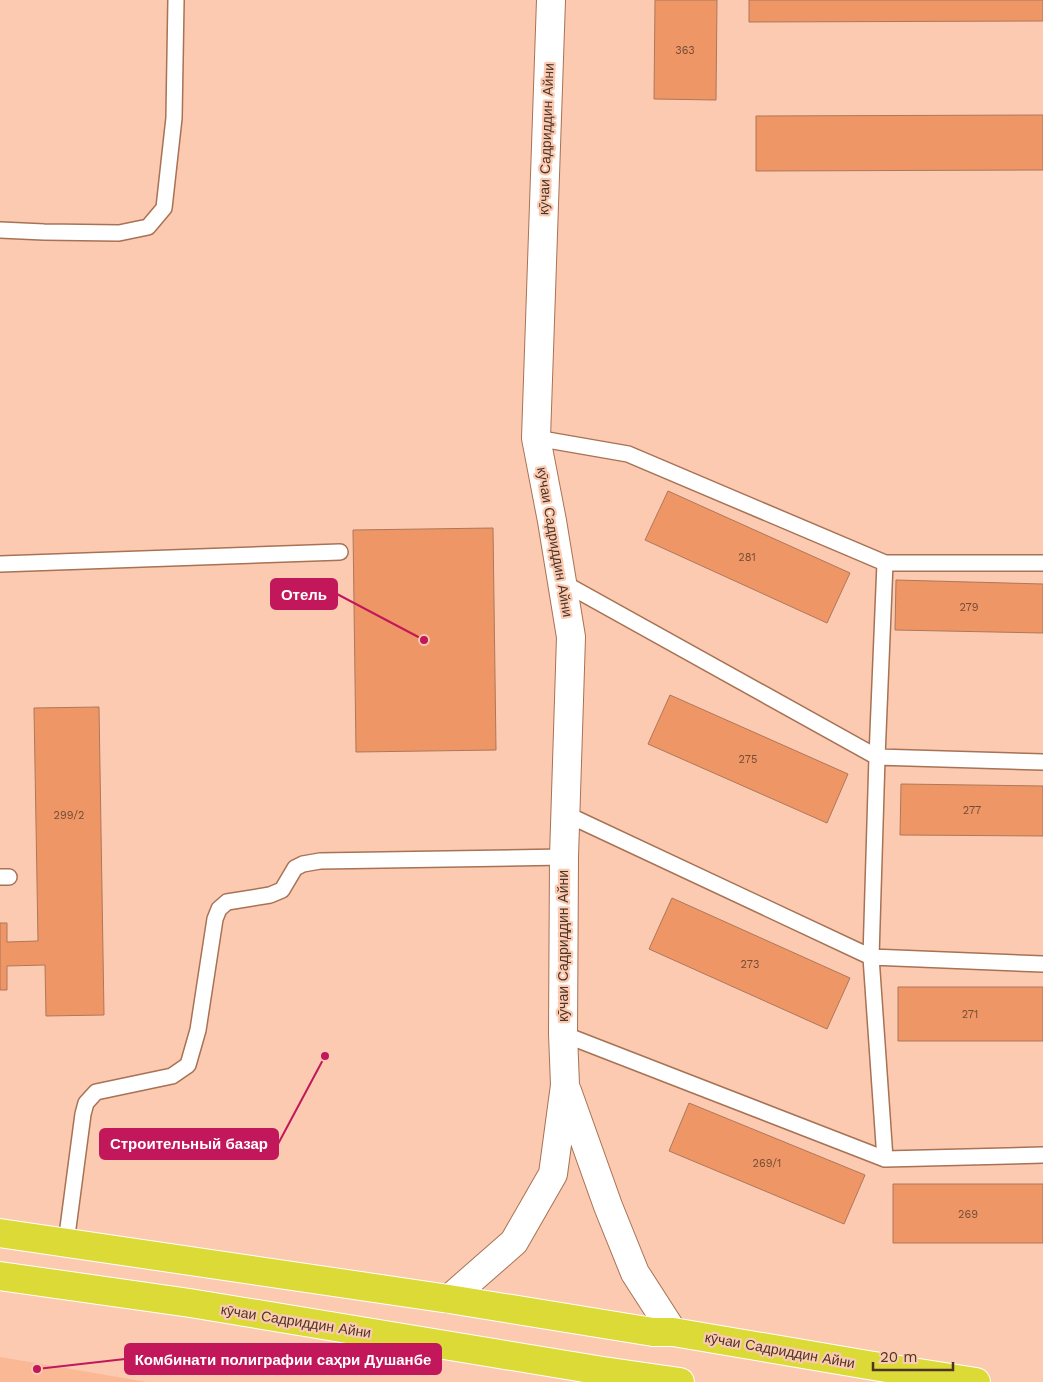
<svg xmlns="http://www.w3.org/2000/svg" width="1043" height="1382" viewBox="0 0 1043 1382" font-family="'Work Sans',sans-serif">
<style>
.built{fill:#fbb895}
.building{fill:#ee9665;stroke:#af775a}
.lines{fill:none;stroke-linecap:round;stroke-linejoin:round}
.lane-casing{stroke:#a87254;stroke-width:18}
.street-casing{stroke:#a87254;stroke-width:30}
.highway-casing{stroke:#fff;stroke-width:30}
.lane{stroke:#fff;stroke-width:15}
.street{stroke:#fff;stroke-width:28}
.highway{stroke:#dcda37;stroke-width:28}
.labels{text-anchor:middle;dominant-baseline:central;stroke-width:4.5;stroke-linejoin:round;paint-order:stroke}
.number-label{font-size:11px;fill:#744c36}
.street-label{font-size:14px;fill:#4c3427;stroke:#fbcab1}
.leader{fill:none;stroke:#c2185b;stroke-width:2}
.callout-dot{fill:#c2185b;stroke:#fbcab1;stroke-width:2}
.callout{fill:#c2185b;stroke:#c2185b;stroke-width:2}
.callout-label{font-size:15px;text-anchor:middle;font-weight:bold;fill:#fff}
</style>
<rect width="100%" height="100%" fill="#fbcab1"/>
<!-- built -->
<path class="built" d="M0,1357L147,1382H0Z"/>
<!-- building -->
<path class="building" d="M655,0H717L716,100L654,99Z
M749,0H1043V21L749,22Z
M1043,115V170L756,171V116Z
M668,491L850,573L827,623L645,540Z
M493,528L496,750L356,752L353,530Z
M896,580L1043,584V633L895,630Z
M670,695L848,774L827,823L648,744Z
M99,707L104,1015L46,1016L45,965L7,966V990H0V923H7V942L38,941L34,708Z
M901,784L1043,786V836L900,835Z
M672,898L850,978L827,1029L649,949Z
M898,987H1043V1041H898Z
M689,1103L865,1175L844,1224L669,1151Z
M893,1184H1043V1243H893Z"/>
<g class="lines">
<!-- lane casing -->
<g class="lane-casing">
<path id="lane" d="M0,230L44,232L119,233L148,227L164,208L174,118L176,0
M536,438L628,454L885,563H1043
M885,563L877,757L871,957L885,1159
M0,564L340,552
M562,582L877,757L1043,762
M566,814L871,957L1043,964
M0,877H9
M563,1034L885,1159L1043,1155
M66,1243L83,1114L86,1103L96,1092L172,1076L188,1065L198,1030L215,919L219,909L227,902L270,895L282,890L295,868L303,864L320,861L564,857"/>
</g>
<!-- street casing -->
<g class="street-casing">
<path id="street" d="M567,1091L608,1206L635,1273L673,1332
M449,1299L514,1242L553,1174L565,1085L563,1034L564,857L571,637L552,521L536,438L551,0"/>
</g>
<!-- highway casing -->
<g class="highway-casing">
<path id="highway" d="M0,1233L449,1299L653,1332H673L868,1365L976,1382
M0,1276L190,1303L603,1371L680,1382"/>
</g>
<!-- lane -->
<use href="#lane" class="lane"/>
<!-- street -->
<use href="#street" class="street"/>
<!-- highway -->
<use href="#highway" class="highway"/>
</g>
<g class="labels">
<!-- number labels -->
<g class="number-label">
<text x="685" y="50">363</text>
<text x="747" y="557">281</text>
<text x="969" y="607">279</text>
<text x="748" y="759">275</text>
<text x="972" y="810">277</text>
<text x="69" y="815">299/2</text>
<text x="750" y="964">273</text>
<text x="970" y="1014">271</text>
<text x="767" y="1163">269/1</text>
<text x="968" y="1214">269</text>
</g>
<!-- street labels -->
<g class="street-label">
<text transform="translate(546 139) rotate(-88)">кӯчаи Садриддин Айни</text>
<text transform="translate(555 542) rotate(80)">кӯчаи Садриддин Айни</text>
<text transform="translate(563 946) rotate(-90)">кӯчаи Садриддин Айни</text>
<text transform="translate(296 1321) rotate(9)">кӯчаи Садриддин Айни</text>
<text transform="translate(780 1350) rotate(10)">кӯчаи Садриддин Айни</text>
</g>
</g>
<!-- callouts -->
<path class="leader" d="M424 640L337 594M325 1056L278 1144M37 1369L125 1359"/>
<g class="callout-dot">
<circle cx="424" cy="640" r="5"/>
<circle cx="325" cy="1056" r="5"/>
<circle cx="37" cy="1369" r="5"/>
</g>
<g class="callout">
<rect x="271" y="579" width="66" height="30" rx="5"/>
<rect x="100" y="1129" width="178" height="30" rx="5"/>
<rect x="125" y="1344" width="316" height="30" rx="5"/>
</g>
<g class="callout-label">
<text x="304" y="600">Отель</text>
<text x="189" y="1149">Строительный базар</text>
<text x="283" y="1365">Комбинати полиграфии саҳри Душанбе</text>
</g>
<!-- scale -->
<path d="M873 1362v8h80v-8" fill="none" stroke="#4c3427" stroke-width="2.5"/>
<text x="880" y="1362" font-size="15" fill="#4c3427" stroke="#fbcab1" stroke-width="4" paint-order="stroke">20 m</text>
</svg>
